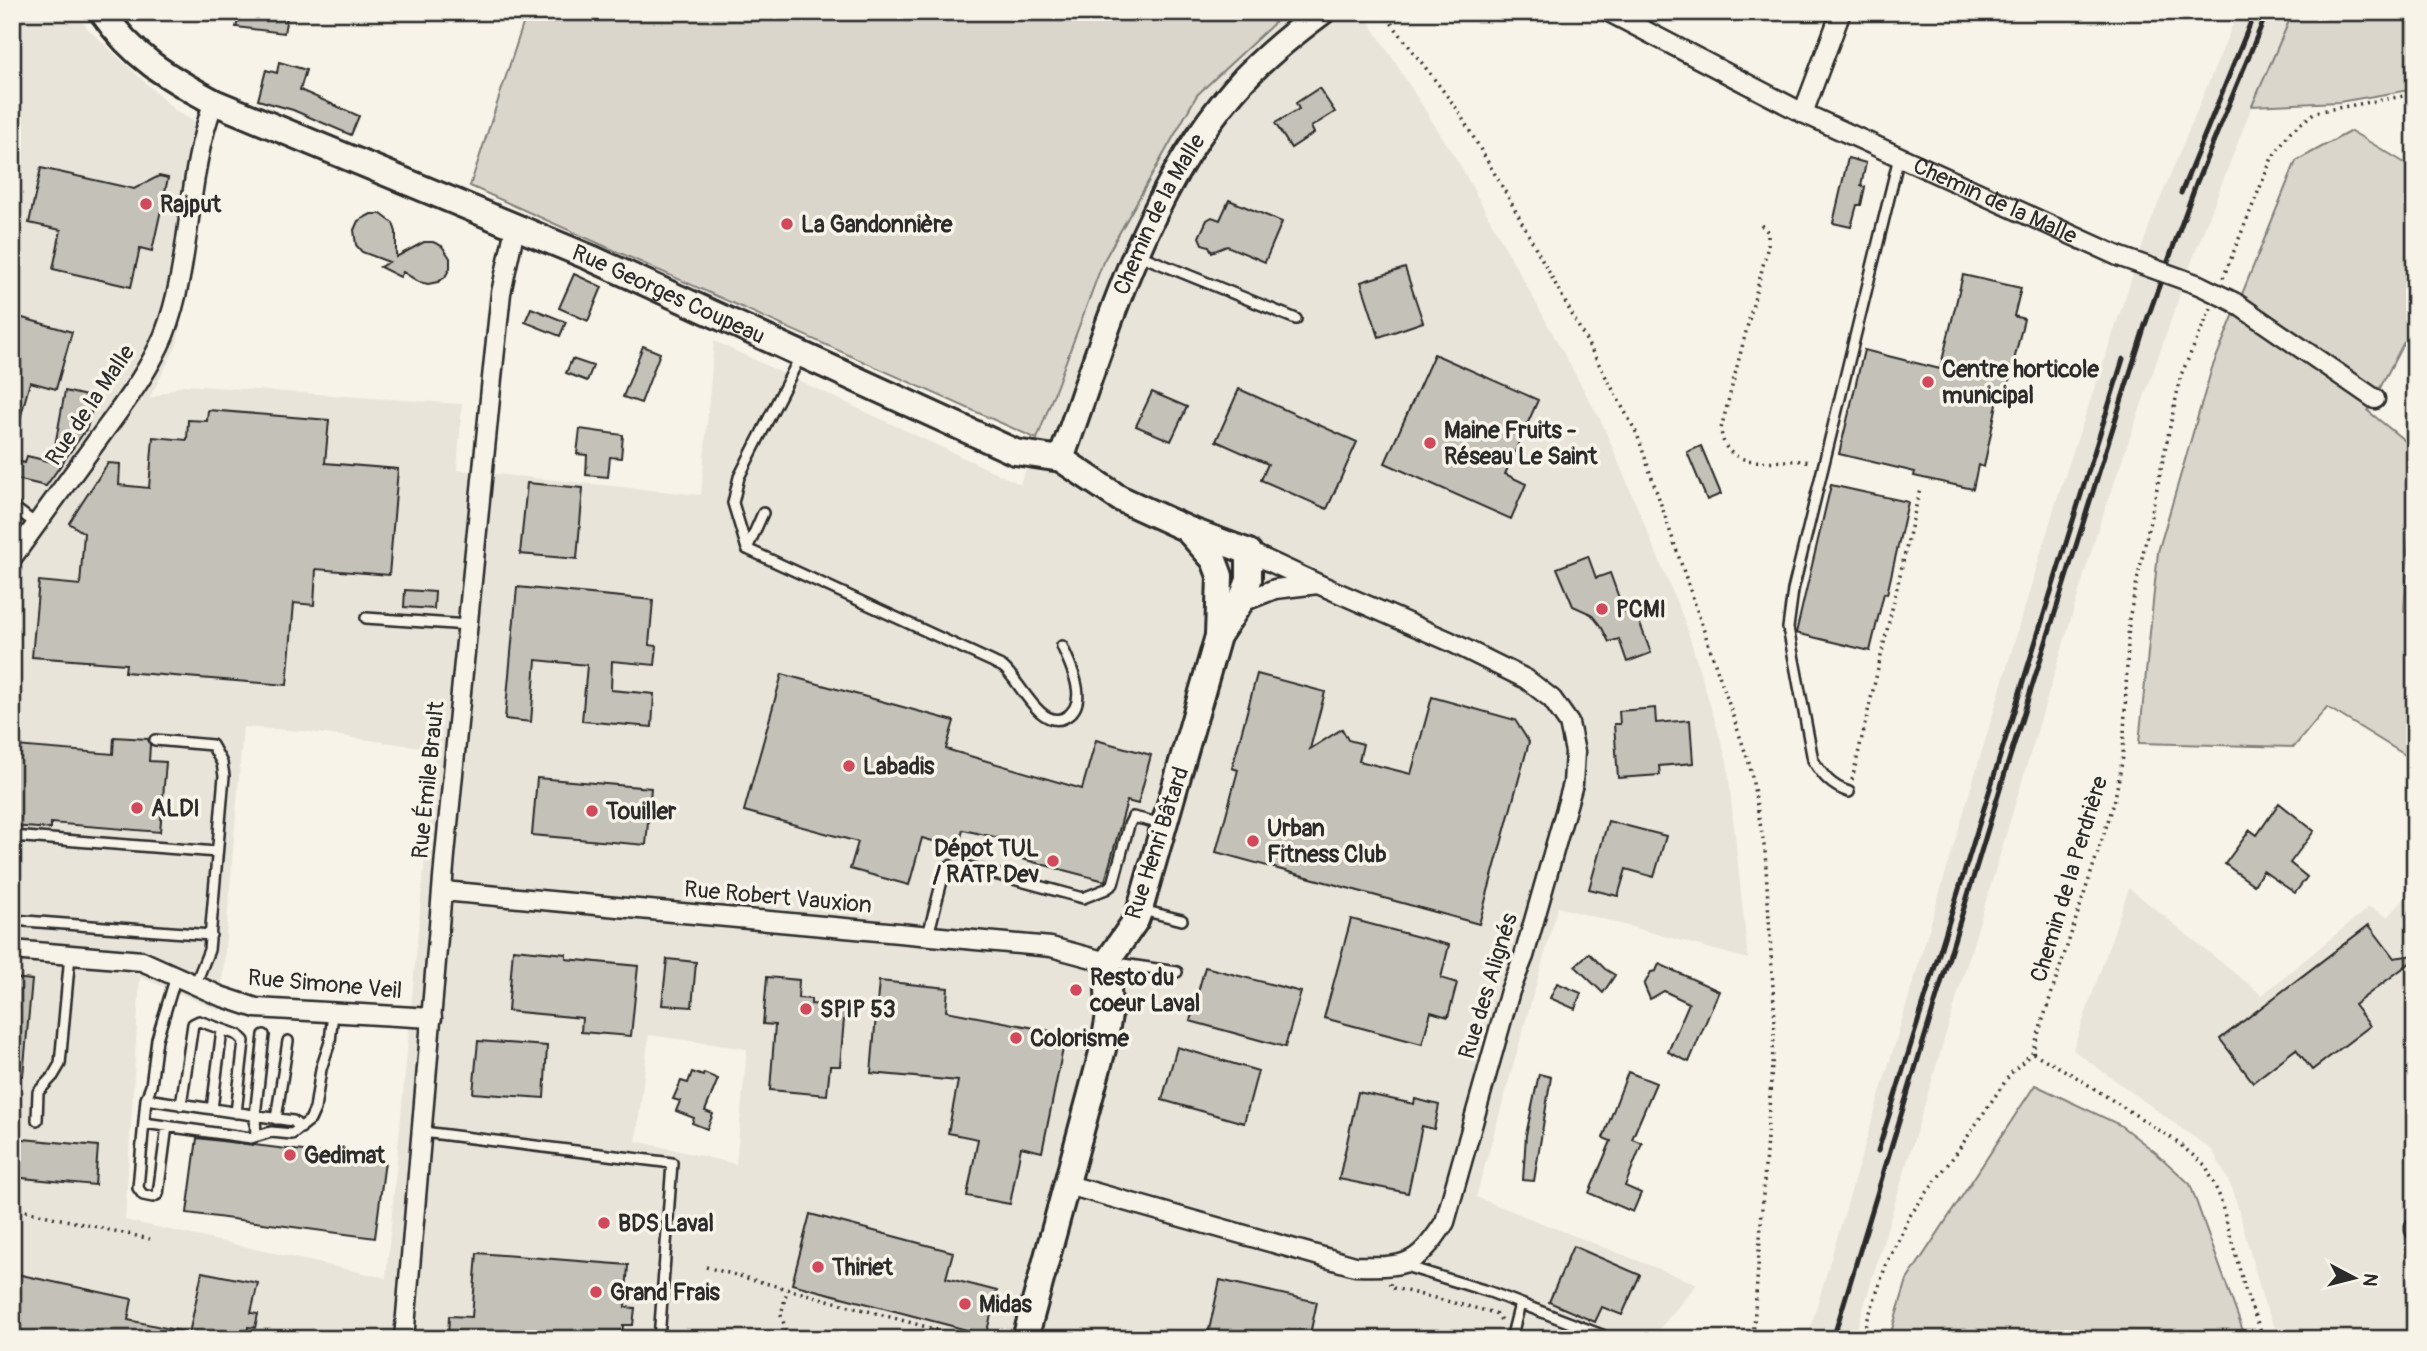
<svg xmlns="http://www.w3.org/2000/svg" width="2427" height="1351" viewBox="0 0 2427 1351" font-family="Pangolin,sans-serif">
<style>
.built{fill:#e8e4da;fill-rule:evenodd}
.green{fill:#dad6cc;stroke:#82807c;stroke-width:2}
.building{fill:#c4c1b9;stroke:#2b2b2b;stroke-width:2}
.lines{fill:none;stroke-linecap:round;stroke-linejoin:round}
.lane-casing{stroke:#2b2b2b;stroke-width:14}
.street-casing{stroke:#2b2b2b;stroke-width:23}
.secondary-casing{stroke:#2b2b2b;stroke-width:30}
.path{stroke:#2b2b2b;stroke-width:3.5;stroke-dasharray:2 5;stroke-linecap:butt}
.lane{stroke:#f7f3e8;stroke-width:9}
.street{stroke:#f7f3e8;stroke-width:18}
.secondary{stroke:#f7f3e8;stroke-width:24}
.rail{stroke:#2b2b2b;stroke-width:5}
.street-bridge-casing{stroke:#2b2b2b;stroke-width:23;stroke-linecap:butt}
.street-bridge{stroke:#f7f3e8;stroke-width:18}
.poi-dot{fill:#d1495b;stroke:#f7f3e8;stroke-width:2.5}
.labels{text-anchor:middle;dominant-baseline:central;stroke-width:7;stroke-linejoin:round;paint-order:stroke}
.street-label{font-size:23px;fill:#2b2b2b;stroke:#f7f3e8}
.poi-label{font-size:23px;font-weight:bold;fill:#2b2b2b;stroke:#f7f3e8;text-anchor:start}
</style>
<rect width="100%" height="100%" fill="#f7f3e8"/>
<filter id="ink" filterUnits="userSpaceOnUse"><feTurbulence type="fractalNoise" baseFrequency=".0143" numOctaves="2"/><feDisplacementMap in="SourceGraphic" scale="14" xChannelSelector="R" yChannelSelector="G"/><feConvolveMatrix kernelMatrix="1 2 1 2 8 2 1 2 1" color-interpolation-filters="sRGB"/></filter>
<g filter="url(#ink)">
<!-- built -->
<path class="built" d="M12,12H74L89,30L175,110L215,134L177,345L149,399L183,385L462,404L457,470L701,495L714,341L1020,484L1103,262L1197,95L1286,12H1363L1460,165L1603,425L1685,622L1727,761L1748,959L1558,907L1476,1197L1697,1284L1651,1339H12ZM243,727L303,731L435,749L386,1278L125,1220L140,977L220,1011ZM649,1035L747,1049L736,1164L636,1141Z
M2238,12H2293L2252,106L2190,266L2098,529L1854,1339H1807L2056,502L2151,221Z
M2129,888L2262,995L2369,907L2388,917L2415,888V1339H2280L2264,1303L2233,1190L2213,1151L2073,1050Z"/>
<!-- green -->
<path class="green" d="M527,12H1286L1197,95L1103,262L1037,439L470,186Z
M2293,12H2415V89L2339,102L2252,106Z
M2351,131L2415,169V346L2404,342L2368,411L2415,449L2404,611L2415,618V761L2327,707L2294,747L2139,743L2158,552L2212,368L2296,161Z
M2035,1085L2120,1125L2155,1152L2190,1184L2246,1339H1889L1907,1280Z"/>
<!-- building -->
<path class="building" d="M241,12H288L284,33L236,27Z
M279,62L306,70L300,90L359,116L351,135L293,110L258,100L266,70L277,73Z
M1319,88L1335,112L1311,127L1314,133L1291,148L1275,123L1299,109L1296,103Z
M1848,158L1866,163L1861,186L1865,187L1861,205H1857L1851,227L1833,223Z
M41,168L134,189L159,176L168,178L152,251L140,248L131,287L53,269L61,230L29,223Z
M1229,200L1282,222L1265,262L1227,246L1212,252L1209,246L1202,244L1199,237L1207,220L1212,217L1220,220Z
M371,214H381L393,223L396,232V257L424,242H433L442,246L450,258V268L445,277L438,282L428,284L419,282L403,272L400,277L380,267L389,262L362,252L356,245L354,230L358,221Z
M1405,268L1423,322L1379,337L1361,282Z
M574,274L602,287L588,321L559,308Z
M1963,275L2021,288L2014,316L2024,319L2007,390L2000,389L1984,467L1978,465L1973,489L1914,476L1915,472L1839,454L1864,350L1940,369Z
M531,308L566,322L560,336L525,322Z
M12,315L72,332L56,389L30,382L17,430L12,429Z
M643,346L660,353L641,403L623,397Z
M1434,354L1538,400L1505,474L1526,484L1511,519L1385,463Z
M572,359L593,366L587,381L566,373Z
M1239,389L1357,442L1327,509L1261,480L1268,464L1216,441Z
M65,391L95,398L87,428L46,486L12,478V460L25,463L27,456L52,462Z
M1152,392L1187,407L1171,441L1136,426Z
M208,410L329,420L325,463L398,469L389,575L316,569L314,605L294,603L287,685L125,672L126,664L32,657L39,581L80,585L84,533L69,523L108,463L120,464L119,485L149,488L153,437L187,440L188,420L207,421Z
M580,429L623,435L621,458L610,457L608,477L586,475L587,455L577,454Z
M1701,446L1721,494L1707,500L1687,452Z
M527,483L583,488L577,559L520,554Z
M1831,485L1908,502L1887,594L1884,593L1870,651L1796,633Z
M1588,556L1596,578L1610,573L1624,612L1634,608L1651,653L1627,662L1619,639L1609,642L1602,628L1591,614L1573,606L1557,568Z
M517,587L653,600L649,645L657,646L655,665L612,661L611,690L654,694L652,727L582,721L587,665L536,660L531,722L505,719Z
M405,590L435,592L434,609L404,607Z
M782,674L954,721L946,749L1082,789L1096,740L1151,755L1138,804L1127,801L1105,881L1018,858L1022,843L963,830L958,848L922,838L909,885L850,869L858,842L744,811Z
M1257,674L1325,692L1310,749L1342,729L1348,740L1363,744L1359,761L1411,774L1432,697L1515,720L1529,742L1479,924L1216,852L1238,770L1232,768Z
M1655,708L1656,723L1690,720L1693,763L1659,766L1660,775L1618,778L1614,724H1620L1619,711Z
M114,737L148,739L150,745L149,761L166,762L160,832L51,823V829L12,826L16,746L113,754Z
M537,778L651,788L646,845L532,835Z
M2279,803L2314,831L2290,863L2307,877L2295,893L2263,871L2254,885L2225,864L2250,830L2257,835Z
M1608,821L1666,836L1654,877L1626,869L1618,896L1589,889Z
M1351,919L1449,945L1441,978L1457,983L1448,1017L1431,1012L1422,1044L1324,1018Z
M2369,925L2394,958L2415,955V959L2354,1005L2370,1026L2312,1070L2296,1049L2253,1082L2220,1039Z
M513,949L566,954V959L638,966L631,1036L581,1032L582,1018L508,1011Z
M1589,953L1605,969L1615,975L1603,993L1575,966Z
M667,959L696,962L692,1007L662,1005Z
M1659,964L1719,991L1689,1062L1668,1052L1689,1003L1664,991L1650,999L1644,985L1651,972L1656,971Z
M1205,967L1301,992L1285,1047L1190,1021Z
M767,977L799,980L798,998L811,999V1004L845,1007L840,1066H830L827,1095L770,1090L775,1025L763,1024Z
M12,978L32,980L23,1076L12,1075Z
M879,981L948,988L946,1011L1066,1034L1042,1152L1021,1147L1010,1204L967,1196L978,1139L948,1133L958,1081L871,1073Z
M1557,983L1581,993L1575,1009L1550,998Z
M478,1041L547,1046L544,1098L473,1093Z
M1177,1047L1258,1071L1244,1123L1162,1100Z
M692,1072L703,1076L704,1073L718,1079L705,1111L713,1114L707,1129L692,1123L694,1118L676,1111L680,1101L673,1099L681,1081L688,1083Z
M1628,1072L1656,1083L1632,1139L1642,1143L1625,1186L1641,1193L1633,1212L1589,1193L1611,1141L1603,1138Z
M1539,1074L1551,1077L1534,1181L1523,1180L1526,1135Z
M1358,1092L1414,1104L1415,1099L1439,1105L1434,1129L1422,1126L1408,1193L1339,1179Z
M12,1138L98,1146L95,1185L12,1177Z
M197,1138L385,1161L375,1238L187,1213Z
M810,1214L953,1252L946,1278L997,1291L986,1335L792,1284Z
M1573,1246L1640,1275L1622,1315L1602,1307L1595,1322L1549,1302Z
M477,1253L628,1265L625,1307L635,1308L633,1325H623L622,1339H448L449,1316L472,1317Z
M202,1272L258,1283L251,1313L258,1314L255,1328L248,1327L246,1339H188Z
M12,1273L132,1299L128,1320L185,1332L184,1339H12Z
M1220,1280L1317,1302L1309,1339H1207Z"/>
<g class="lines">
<!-- lane casing -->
<g class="lane-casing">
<path id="lane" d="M1139,255L1296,319
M800,357L739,477L733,503L747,549C829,587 911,624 993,662C996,664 1000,665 1003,667C1019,679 1039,729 1064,718C1092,704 1070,665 1062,646
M12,506L36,524
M747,549L763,513
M366,618L468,625
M155,740L212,745L222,763L224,776L209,950L195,985
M1849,792C1831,786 1823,776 1813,760L1788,628L1793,590L1899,157
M12,836L217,852
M1142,910L1182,920
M12,920L211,935
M928,935L943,877L949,866L958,864L1083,898L1106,889L1113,884L1129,825L1133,817L1163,824
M1109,962L1177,972
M146,1099L293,1121L301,1128
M181,1105L193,1024L199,1021L238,1035L244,1041L236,1113
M212,1109L222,1030
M276,1119L288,1041
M37,1120L38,1092L53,1076L60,1064L70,955
M144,1123L251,1138L271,1132L292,1134L310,1120L315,1109L321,1069L330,1042L333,1012
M167,1126L158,1194L153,1197L143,1195L138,1188L146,1099L151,1086L157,1039L176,976
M423,1132L672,1163L659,1339
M256,1136L255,1116L264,1035
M1402,1265L1490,1292L1602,1335V1339
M793,1339L823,1336L832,1339
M1511,1339L1520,1304"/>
</g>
<!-- street casing -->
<g class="street-casing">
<g id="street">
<path id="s1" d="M1609,12L1803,113L2118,256"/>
<path d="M1803,113L1841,12"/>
<path d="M2199,285L2234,302L2375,399"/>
<path d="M12,558C41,518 70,478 99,438C123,405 148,373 164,335C193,261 185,176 214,102"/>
<path d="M1240,603L1275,589L1318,584"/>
<path d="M443,891L1051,947L1107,962"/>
<path d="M12,950L142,961L220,996L256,1008L432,1018"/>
<path d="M1068,1185L1355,1266C1406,1267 1416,1267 1445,1222L1510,991L1524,956L1573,784L1575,752L1569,723L1552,699L1526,679L1449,641L1318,584L1249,552"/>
<path d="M2415,1227V1230"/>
<path d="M404,1339L445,855L492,378L501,293L515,228"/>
</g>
</g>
<!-- secondary casing -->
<g class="secondary-casing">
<g id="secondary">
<path id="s2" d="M102,12C133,57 167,77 214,102L591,258L1015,452L1061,459L1119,498L1187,529L1249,552V580L1240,603L1218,636L1140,909L1136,920L1107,962L1109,1015L1103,1049L1025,1339"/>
<path id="s3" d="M1061,459C1107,332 1144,194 1234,90C1259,61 1291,35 1322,12"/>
<path d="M1189,532L1214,560L1220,576L1218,636"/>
</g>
</g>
<!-- path -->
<path class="path" d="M1383,12L1457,109L1507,195L1637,434L1750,766L1765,851L1775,1022L1753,1339
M1761,225L1768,232V246L1721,429C1724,477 1783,456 1811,462
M2223,278L2272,158L2290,132L2315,112L2415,94
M1852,780L1920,489
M2033,1053L2073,1075L2173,1139L2206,1166L2219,1195L2247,1296L2264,1339
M12,1208L150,1239
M706,1267L971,1339
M1390,1283V1287L1495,1313L1501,1320
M786,1330L781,1315L787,1290
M1861,1339L1886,1265L1911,1214L1957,1152L2011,1073L2032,1053L2114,803L2123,757L2129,619L2181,375L2211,308"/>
<!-- lane -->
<use href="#lane" class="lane"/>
<!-- street -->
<use href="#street" class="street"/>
<!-- secondary -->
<use href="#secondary" class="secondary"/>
<!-- rail -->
<path class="rail" d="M2181,193L2255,12
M1878,1151L2123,359
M1833,1339L2004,776L2145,325L2196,184L2267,12"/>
<!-- street-bridge casing -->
<g class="street-bridge-casing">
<path id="street-bridge" d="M2118,256L2199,285"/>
</g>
<!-- street-bridge -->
<use href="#street-bridge" class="street-bridge"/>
</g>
</g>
<!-- markers -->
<g class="poi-dot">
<circle cx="146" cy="204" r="7"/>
<circle cx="787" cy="224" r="7"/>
<circle cx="1928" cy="382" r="7"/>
<circle cx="1430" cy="443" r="7"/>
<circle cx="1602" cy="609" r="7"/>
<circle cx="849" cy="766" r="7"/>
<circle cx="137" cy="808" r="7"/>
<circle cx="592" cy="811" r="7"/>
<circle cx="1253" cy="841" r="7"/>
<circle cx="1053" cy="861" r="7"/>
<circle cx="1076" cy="990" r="7"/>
<circle cx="806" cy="1009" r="7"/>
<circle cx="1016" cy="1038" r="7"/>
<circle cx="290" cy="1155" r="7"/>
<circle cx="604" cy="1223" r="7"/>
<circle cx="818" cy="1267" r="7"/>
<circle cx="596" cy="1292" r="7"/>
<circle cx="965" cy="1304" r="7"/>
</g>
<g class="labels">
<!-- street labels -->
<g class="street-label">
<text stroke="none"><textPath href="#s1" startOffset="430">Chemin de la Malle</textPath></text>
<text stroke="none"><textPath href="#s3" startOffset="264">Chemin de la Malle</textPath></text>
<text stroke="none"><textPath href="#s2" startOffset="639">Rue Georges Coupeau</textPath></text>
<text transform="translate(90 405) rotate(-56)">Rue de la Malle</text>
<text transform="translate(428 780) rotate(-84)">Rue Émile Brault</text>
<text transform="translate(1157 843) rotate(-72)">Rue Henri Bâtard</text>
<text transform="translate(2069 879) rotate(-73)">Chemin de la Perdrière</text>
<text transform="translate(778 897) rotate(5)">Rue Robert Vauxion</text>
<text transform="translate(325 984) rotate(5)">Rue Simone Veil</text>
<text transform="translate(1488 986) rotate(-73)">Rue des Alignés</text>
</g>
<!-- poi labels -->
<g class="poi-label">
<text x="160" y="204">Rajput</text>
<text x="801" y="224">La Gandonnière</text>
<text x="1942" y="369">Centre horticole<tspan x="1942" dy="26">municipal</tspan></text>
<text x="1444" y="430">Maine Fruits -<tspan x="1444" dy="26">Réseau Le Saint</tspan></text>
<text x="1616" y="609">PCMI</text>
<text x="863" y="766">Labadis</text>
<text x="151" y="808">ALDI</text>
<text x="606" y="811">Touiller</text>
<text x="1267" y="828">Urban<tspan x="1267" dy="26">Fitness Club</tspan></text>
<text x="1039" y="848" text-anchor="end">Dépot TUL<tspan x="1039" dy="26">/ RATP Dev</tspan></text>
<text x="1090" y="977">Resto du<tspan x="1090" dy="26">coeur Laval</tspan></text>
<text x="820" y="1009">SPIP 53</text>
<text x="1030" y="1038">Colorisme</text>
<text x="304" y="1155">Gedimat</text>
<text x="618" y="1223">BDS Laval</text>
<text x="832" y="1267">Thiriet</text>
<text x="610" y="1292">Grand Frais</text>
<text x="979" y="1304">Midas</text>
</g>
</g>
<!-- margin -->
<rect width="2427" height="1351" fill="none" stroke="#f7f3e8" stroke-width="42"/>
<rect x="21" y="21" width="2385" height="1309" fill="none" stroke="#2b2b2b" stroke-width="2.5" filter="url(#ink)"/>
<!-- north arrow -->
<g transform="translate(2354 1278) rotate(97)" stroke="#f7f3e8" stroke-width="5" paint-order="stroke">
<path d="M0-5L12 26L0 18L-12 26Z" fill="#2b2b2b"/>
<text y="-10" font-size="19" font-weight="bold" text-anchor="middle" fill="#2b2b2b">N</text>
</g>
</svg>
